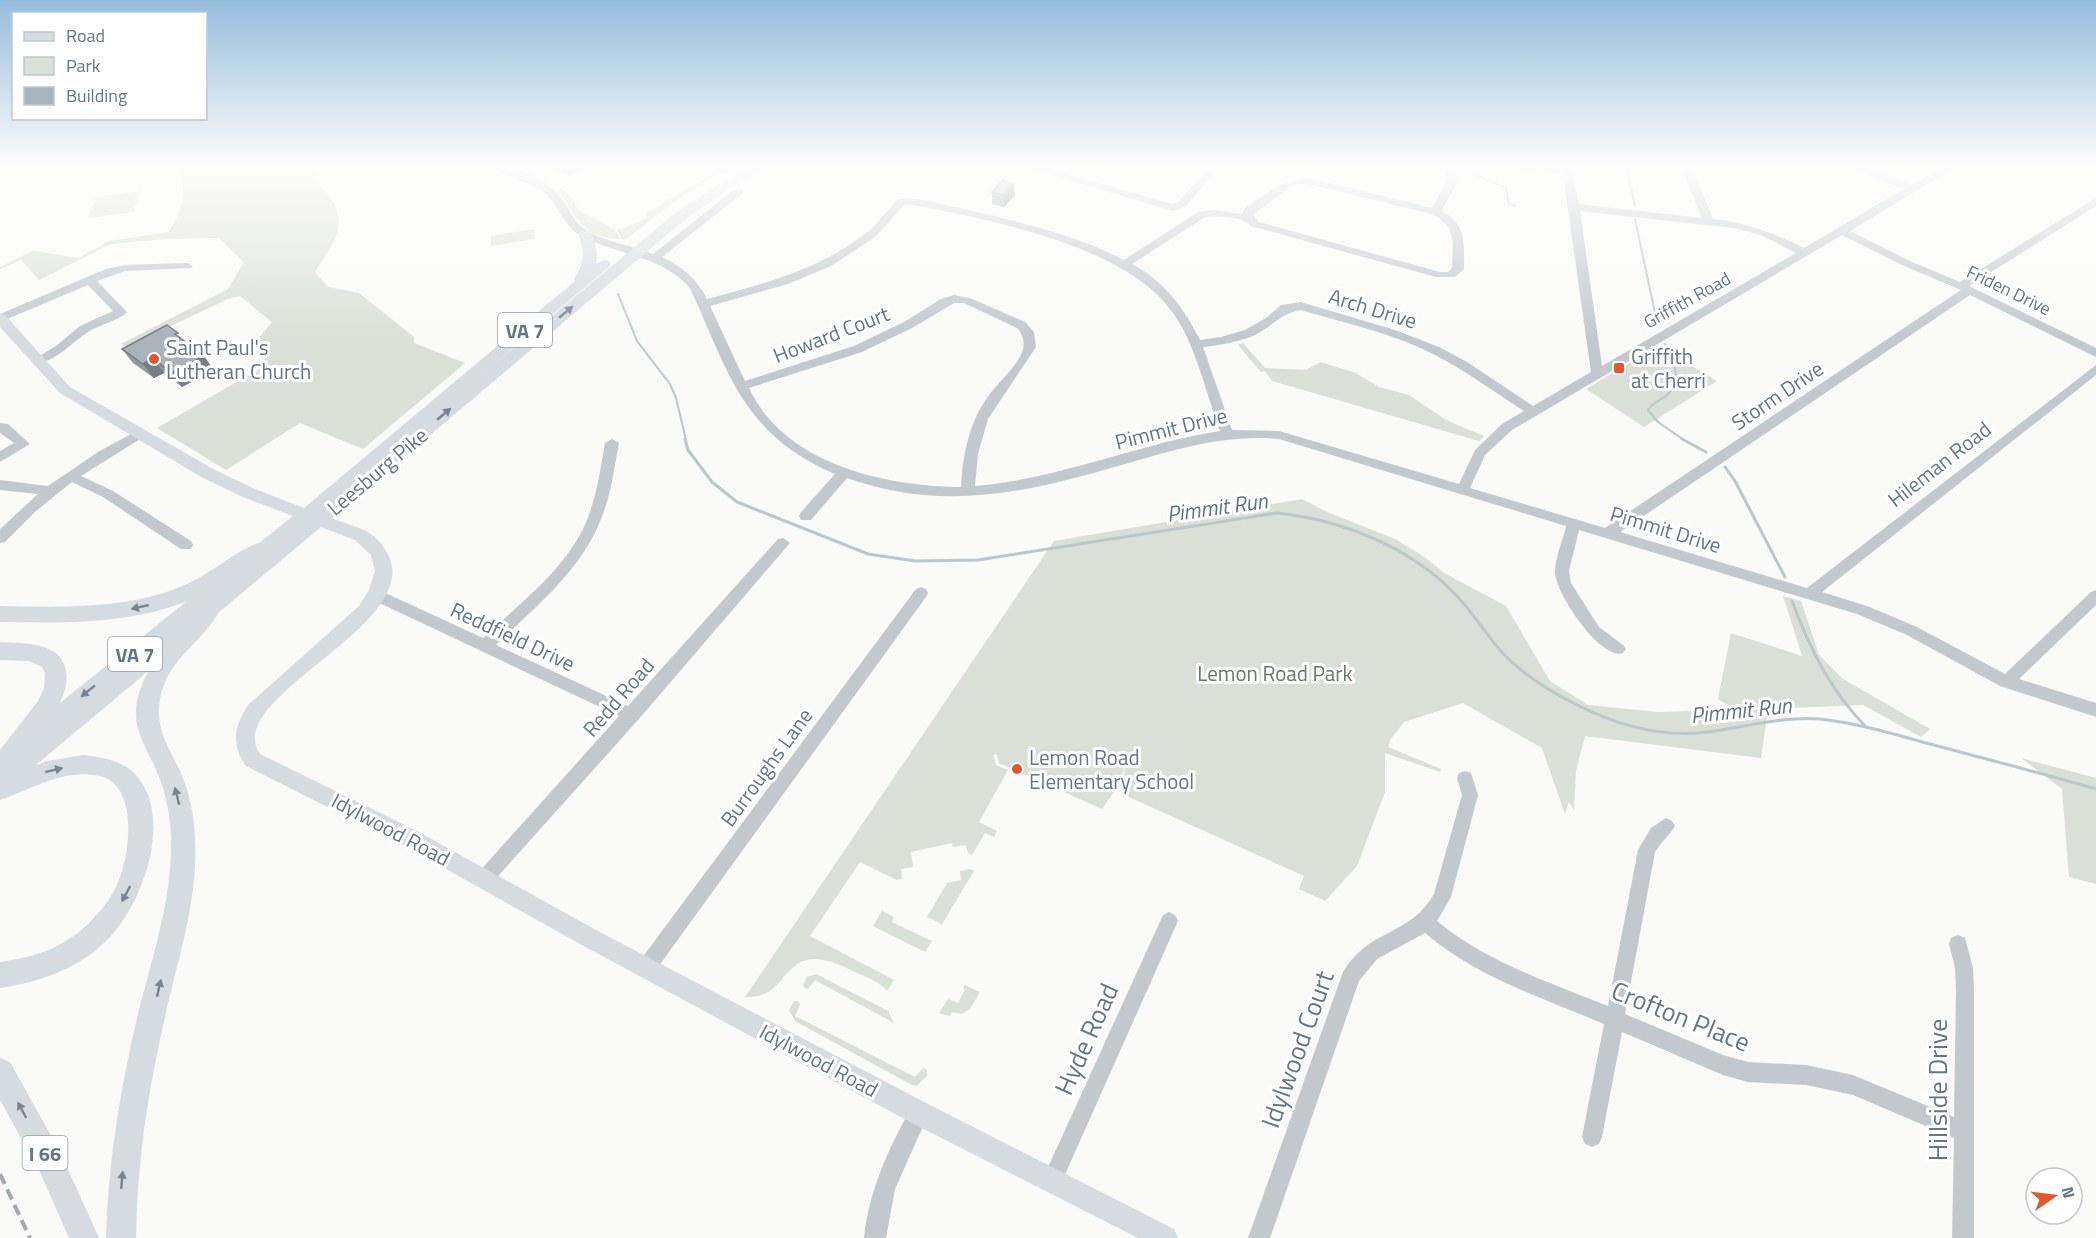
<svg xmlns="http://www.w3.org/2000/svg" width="2096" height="1238" viewBox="0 0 2096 1238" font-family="'Titillium Web',sans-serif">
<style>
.green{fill:#dadfd7}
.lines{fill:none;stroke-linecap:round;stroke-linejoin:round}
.stream-far1{stroke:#bbc7cb;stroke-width:2}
.stream{stroke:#bbc7cb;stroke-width:3}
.minor{fill:#c3c8cc;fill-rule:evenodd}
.major{fill:#d6dbdf;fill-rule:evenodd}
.highway{fill:#d6dbdf;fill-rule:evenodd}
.rail{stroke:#a2aab0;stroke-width:4;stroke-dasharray:11 6;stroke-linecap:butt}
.wall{fill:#929a9f}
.shaded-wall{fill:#777d82}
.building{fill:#aab3b9;stroke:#777d82;stroke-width:1.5}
.oneway{fill:#768591}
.poi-dot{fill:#e4572e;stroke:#fff;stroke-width:2}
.labels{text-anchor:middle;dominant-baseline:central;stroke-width:6;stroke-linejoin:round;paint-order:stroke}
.far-street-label{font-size:18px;fill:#657683;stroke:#fff}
.shield{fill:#fff;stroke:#939fa8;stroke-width:1.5}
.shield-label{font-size:20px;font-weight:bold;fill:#657683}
.street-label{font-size:21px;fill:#657683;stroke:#fff}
.poi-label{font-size:21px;fill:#657683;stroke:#fff;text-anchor:start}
.park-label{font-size:21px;fill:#687a64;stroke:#fff}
.water-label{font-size:22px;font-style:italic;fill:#60757c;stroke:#fff}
.near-street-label{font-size:26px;fill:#657683;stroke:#fff}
</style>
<rect width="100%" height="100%" fill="#fafaf8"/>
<!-- green -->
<path class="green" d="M180,166H315L317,171L314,179C330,193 345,213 336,236C331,249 321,260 315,273L329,287L359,293L414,337V343L465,363L363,449L300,423L226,470L157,428L266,365L259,338L272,322L240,296L228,299L126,347L121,344L228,289L244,262L219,238L165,239L111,244L39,280L21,260L0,269V267L33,251L79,258L109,241L169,232C184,206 186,195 180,166Z
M717,171L719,172L667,207L626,239H622L617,230C628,227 638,222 649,217L645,214Z
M567,185L563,189L573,199L578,210L615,230L620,239C582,237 577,218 559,191L561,187Z
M141,191L133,212L88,218L96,197Z
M534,229L535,239L491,246V236Z
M1243,343L1265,368L1306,370L1320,362L1356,373L1379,387L1409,395L1446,420L1484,436L1479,441L1272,381L1265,371L1261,372L1238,345Z
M1658,346L1717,381L1644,427L1586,389Z
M1302,499L1327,512L1395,539L1426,558L1444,573L1506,606L1550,681L1588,705L1658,712L1736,710L1718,699L1731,633L1802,656L1783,596L1801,601L1819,655L1843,679L1930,729L1921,737L1863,705L1768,709L1761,758L1585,736L1576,771L1574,810L1569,802L1565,814L1542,748L1463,703L1404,722L1390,740L1388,747L1441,769L1440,772L1385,753V792L1357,866L1325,901L1299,889L1304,876L1122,794L1125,766L1118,786L1102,809L999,763L997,754L993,755L996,765L1008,770L979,822L997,831L994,837L985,833L972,855L968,853L966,845L953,847L952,843L911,852L913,867L901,869L902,879L897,880L860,862L810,936L894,980L887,991C880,982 866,977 855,972C777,931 796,1000 745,997L1054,541Z
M2021,758L2096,778V884L2069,877L2062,789Z
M970,869L974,871L942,924L927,917L947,883L961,880L960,871Z
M882,911L894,917L892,922L932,941L925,952L873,926Z
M816,974L888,1011L894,1023L815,980L808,989L805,988L803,985L807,977Z
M965,985L980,992L970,1009L962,1014L952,1012L949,1016L939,1013L948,999L958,1003L965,990L963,988Z
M794,1001H798L800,1005L795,1016L915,1077L923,1068L927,1070V1076L916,1086L910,1084L795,1021L789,1010Z"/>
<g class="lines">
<!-- stream-far1 -->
<path class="stream-far1" d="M1626,166L1635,206
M1465,170L1506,188L1509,204L1515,206
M1635,219L1657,322
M618,294L637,341L670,384L676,398L686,440
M1665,344C1673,360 1684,381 1667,395C1661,400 1653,402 1648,410L1658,422L1684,440"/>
<!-- stream -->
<path class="stream" d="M685,439L688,450L712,482L737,502L868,554L915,561L978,560L1277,513C1341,520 1409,546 1455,594C1472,611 1484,632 1500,650C1521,674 1549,691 1577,705C1617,725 1663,738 1708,732C1745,727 1782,716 1820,719C1857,723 1894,734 1930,744C1986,759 2041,773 2096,789
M1682,439L1706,452
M1725,467L1735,481L1785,577
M1792,601C1810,649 1830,690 1866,727"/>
<!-- minor -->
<path class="minor" d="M492,166C516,166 547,179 561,198C569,208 573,221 583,228C603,242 631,245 653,254L735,189H743V193L662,257C683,267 697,279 707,299C763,284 818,270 865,234C877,225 887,211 897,200L901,199C917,197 935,203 951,206C1007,219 1073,233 1124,260L1198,212L1215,210L1242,214L1245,208C1267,193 1285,177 1313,179L1432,208L1445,185L1447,166H1457L1456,185L1441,211C1467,223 1464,244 1464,269L1455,277H1436L1251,226C1242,216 1218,216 1205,217L1132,264C1164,281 1184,308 1200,340L1221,337L1245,330L1266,318L1281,305L1301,302L1395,330L1439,347L1467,362L1533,406L1591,372L1563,174L1524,171L1520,170V166H1571L1579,204L1702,218L1681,166H1691L1713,219C1748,223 1773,233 1804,248L1904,189L1845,166C1869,166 1890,175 1912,185L1945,166H1957L1850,231L1910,261L1960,282L2096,198V206L1969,286L2096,348V357L1970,295L1620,532L1807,588L2096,365V375L1822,592L1867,606L1917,627L2005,674L2091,592L2096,590V605L2019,679L2096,703V717L2000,686L1907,635L1857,614L1579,530L1569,571L1571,583L1599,627L1623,645L1626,649L1623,653C1601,661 1555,593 1555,572C1555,558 1563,540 1566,526L1279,439C1222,434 1172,451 1118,466C1025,493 942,512 847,478L811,520H801L799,516L801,512L835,474C742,434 729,373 690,288C660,254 617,256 580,235C563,226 559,205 545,193C530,180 505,179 492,166ZM1300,184L1313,185L1431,214C1459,227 1452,242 1452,268L1448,272H1440L1259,222L1253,215L1291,186ZM908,204C987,219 1126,245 1173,313C1196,345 1206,393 1220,431C1137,444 1060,479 975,486L978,454L988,419L1036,347L1034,332L1025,322L970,298L954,295L941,299L904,322L854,346L745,381L710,306L788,284L831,266L875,237L904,205ZM1580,211L1734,228L1761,235L1796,253L1602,366ZM1842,235L1902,265L1961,290L1605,528L1470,488L1485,455L1512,430ZM954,303H964L1017,328C1022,333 1025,341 1023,349C1019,364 1003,378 993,390C970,418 963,452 961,487C885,486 785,465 749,388L862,352L912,328ZM1301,310C1344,323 1392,333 1433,354C1465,370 1494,392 1524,411L1502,424L1475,450L1459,484L1279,431L1232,430L1203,347C1220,345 1239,342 1255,335C1271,327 1283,312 1301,310Z
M713,166H724L731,172L722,174L713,169Z
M1022,166H1038L1172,204L1178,202L1210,166H1220L1186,206L1173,211Z
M187,263L193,266L191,268L125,271L97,281L127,312C117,322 100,324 88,332C71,343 59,358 39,364L33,360L56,346L80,326L113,311L88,285L0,322V314L106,269L125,265Z
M0,423L8,424L30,444L0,462V451L14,443L0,433Z
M140,429L145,430L147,433L145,436L81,476L113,491L191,541L193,545L191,549H181L103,497L72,482L36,511L5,542L0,543V529L38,494L0,490V480L48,486L98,452Z
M612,439L619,443C614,469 611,495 601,519C581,571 535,607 496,645L628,706L778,539L783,538L790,543L638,720L490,885L484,887L478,885L475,879L478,873L619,716L371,599L369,595L371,591H381L483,638C518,605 561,573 583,529C596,502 600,472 605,443Z
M921,587L926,589L928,593L926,597L653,974L646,977L639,974L637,968L639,962L916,589Z
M1465,771L1471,773L1478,795L1451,897L1437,921C1486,962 1549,982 1608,1006L1638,850L1651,828L1666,818L1672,821L1675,826C1670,835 1661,842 1655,852L1625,1014L1723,1055L1748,1062L1806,1065L1853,1075L1954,1117L1956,990L1955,968L1949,944L1951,938L1958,935L1965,938L1973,968L1974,990V1238H1952L1954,1138L1853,1095L1806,1085L1748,1082L1723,1075L1622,1032L1602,1137L1599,1144L1592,1147L1585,1144L1582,1137L1604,1024C1543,998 1476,977 1425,933L1377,959L1359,981L1270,1238H1248L1343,972C1369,928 1409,937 1434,894L1462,795L1457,778L1459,773Z
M1169,912L1175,915L1178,921L1059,1188L1052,1191L1045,1188L1042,1181L1045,1174L1163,915Z
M919,1103L926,1106L929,1113L895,1189L886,1238H864C869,1190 889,1148 912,1106Z"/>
<!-- major -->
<path class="major" d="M749,166H763L688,217L332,518C343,523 356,526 366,531C377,537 385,547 390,559C416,629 221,698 260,754L417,831L596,930L928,1104L1174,1229L1178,1238H1138L910,1122L580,944L403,845L246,766C231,744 234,727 248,705L359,606L369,590L375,571L371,555L355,540L321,527L7,789L0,792V751L293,516L243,497L203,478L60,393L0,327V314L5,315L70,387L215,470L255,489L304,508L575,281L574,279C585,264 585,251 578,234L580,231H590C595,241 598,252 596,264L604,260L609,261L611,264L609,267L463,390L678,211Z"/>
<!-- highway -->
<path class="highway" d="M264,541L271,543L274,548L271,553C249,567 228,583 204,594C140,625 69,623 0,622V606C63,607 129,610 187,584C214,572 237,549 264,541Z
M210,602L217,604L220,610C204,642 167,658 160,699C154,736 175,753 185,784C194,809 196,835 195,861C194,913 176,966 165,1017C148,1090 137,1163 136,1238H106C108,1163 120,1091 137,1018C152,958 173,898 171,835C170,817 167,799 161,782C151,752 129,731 138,697C148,660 177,631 203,604Z
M0,642C17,643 44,642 58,655C87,686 34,742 14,766L6,769L0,767V750L38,701L44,688L45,673L42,667L29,661L0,660Z
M83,755C102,757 124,761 137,776C173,819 143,902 110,937C81,968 41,982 0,988V962C36,957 67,947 93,919C104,907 115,893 120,877C130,851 138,785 100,776C64,768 32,789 0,800V779L47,761Z
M0,1058L10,1062L60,1152L99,1238H69L40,1172L0,1100Z"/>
<!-- rail -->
<path class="rail" d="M0,1174L30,1238"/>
</g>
<!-- wall -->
<path class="wall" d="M549,166H589L569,176Z
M992,192L1015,195L1004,207L992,204Z
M183,340L214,370L182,387L164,373L154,378L133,363L122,349Z"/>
<!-- shaded-wall -->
<path class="shaded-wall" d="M580,166H589L569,176L567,172Z
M1014,184L1015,195L1004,207V195Z
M204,356L214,370L182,387L171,373Z
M153,358L164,373L154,378L143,364Z"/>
<!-- building -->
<path class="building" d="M555,166H580L567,172Z
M1003,180L1014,184L1004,195L992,192Z
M167,325L178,333L175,334L204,356L171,373L153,358L143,364L122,349Z"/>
<!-- one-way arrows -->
<defs><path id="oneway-solid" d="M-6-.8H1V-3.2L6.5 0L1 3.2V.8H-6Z" transform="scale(1.5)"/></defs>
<g class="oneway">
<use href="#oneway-solid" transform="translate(566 312) rotate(-40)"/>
<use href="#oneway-solid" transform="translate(444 414) rotate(-40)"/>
<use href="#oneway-solid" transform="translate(140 607) rotate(167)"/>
<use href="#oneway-solid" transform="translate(88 691) rotate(141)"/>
<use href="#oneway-solid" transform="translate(54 770) rotate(-14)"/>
<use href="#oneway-solid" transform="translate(177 796) rotate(-104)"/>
<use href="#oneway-solid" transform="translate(126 894) rotate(118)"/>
<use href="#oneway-solid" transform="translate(159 988) rotate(-77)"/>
<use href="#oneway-solid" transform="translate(22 1110) rotate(-118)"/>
<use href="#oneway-solid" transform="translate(122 1180) rotate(-85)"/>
</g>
<!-- sky -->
<linearGradient id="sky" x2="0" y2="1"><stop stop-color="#96bcdc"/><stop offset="0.49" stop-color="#fdfdfc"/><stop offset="1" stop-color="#fdfdfc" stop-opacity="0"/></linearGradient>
<rect width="2096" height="339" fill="url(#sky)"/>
<!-- markers -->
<g class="poi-dot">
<circle cx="154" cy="359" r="6"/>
<rect x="1613" y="362" width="12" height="12" rx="3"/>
<circle cx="1017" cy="769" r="6"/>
</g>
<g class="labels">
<!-- far-street labels -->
<g class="far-street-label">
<text transform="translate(2009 290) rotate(26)">Friden Drive</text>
<text transform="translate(1687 300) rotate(-29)">Griffith Road</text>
</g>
<!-- shield labels -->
<g class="shield">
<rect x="498" y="313" width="54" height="34" rx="4.5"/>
<rect x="108" y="637" width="54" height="34" rx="4.5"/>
<rect x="22.5" y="1136" width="45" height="34" rx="4.5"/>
</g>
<g class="shield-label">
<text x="525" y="330">VA 7</text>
<text x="135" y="654">VA 7</text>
<text x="45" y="1153">I 66</text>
</g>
<!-- street labels -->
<g class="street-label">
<text transform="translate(1373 308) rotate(17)">Arch Drive</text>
<text transform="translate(831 334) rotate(-21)">Howard Court</text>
<text transform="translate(1777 395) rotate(-34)">Storm Drive</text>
<text transform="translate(1171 428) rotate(-14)">Pimmit Drive</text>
<text transform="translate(1939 464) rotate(-38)">Hileman Road</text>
<text transform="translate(377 471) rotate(-40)">Leesburg Pike</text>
<text transform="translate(1666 529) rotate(17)">Pimmit Drive</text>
<text transform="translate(513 636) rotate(25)">Reddfield Drive</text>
<text transform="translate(618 697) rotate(-49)">Redd Road</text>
<text transform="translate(766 767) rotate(-54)">Burroughs Lane</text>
<text transform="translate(391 829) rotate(28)">Idylwood Road</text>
<text transform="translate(819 1060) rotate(28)">Idylwood Road</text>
</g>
<!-- poi labels -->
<g class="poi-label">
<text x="166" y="347">Saint Paul's<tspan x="166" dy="24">Lutheran Church</tspan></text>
<text x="1631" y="356">Griffith<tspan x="1631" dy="24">at Cherri</tspan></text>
<text x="1029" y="757">Lemon Road<tspan x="1029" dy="24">Elementary School</tspan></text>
</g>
<!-- park labels -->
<g class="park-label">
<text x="1275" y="673">Lemon Road Park</text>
</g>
<!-- water labels -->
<g class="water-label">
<text transform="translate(1217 507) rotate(-8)">Pimmit Run</text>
<text transform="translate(1741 710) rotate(-6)">Pimmit Run</text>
</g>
<!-- near-street labels -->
<g class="near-street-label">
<text transform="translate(1681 1016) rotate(22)">Crofton Place</text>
<text transform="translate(1086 1039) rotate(-66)">Hyde Road</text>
<text transform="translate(1297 1049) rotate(-70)">Idylwood Court</text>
<text transform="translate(1937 1090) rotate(-90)">Hillside Drive</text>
</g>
</g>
<!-- legend -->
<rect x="12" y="12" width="195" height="108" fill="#ffffff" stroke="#c1c8cd" stroke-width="1.5"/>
<rect x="24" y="32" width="30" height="9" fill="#d6dbdf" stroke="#c1c8cd" stroke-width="1.5"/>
<text x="66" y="42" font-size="18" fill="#657683">Road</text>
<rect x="24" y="57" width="30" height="18" fill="#dadfd7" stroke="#c1c8cd" stroke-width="1.5"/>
<text x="66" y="72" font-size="18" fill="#657683">Park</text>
<rect x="24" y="87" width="30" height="18" fill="#aab3b9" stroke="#c1c8cd" stroke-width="1.5"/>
<text x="66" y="102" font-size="18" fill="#657683">Building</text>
<!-- north arrow -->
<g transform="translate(2054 1196) rotate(76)"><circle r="28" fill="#ffffff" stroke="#c1c8cd" stroke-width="1.5"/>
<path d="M0-4.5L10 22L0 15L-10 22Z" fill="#e4572e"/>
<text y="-9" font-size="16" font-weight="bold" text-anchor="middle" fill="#657683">N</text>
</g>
</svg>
